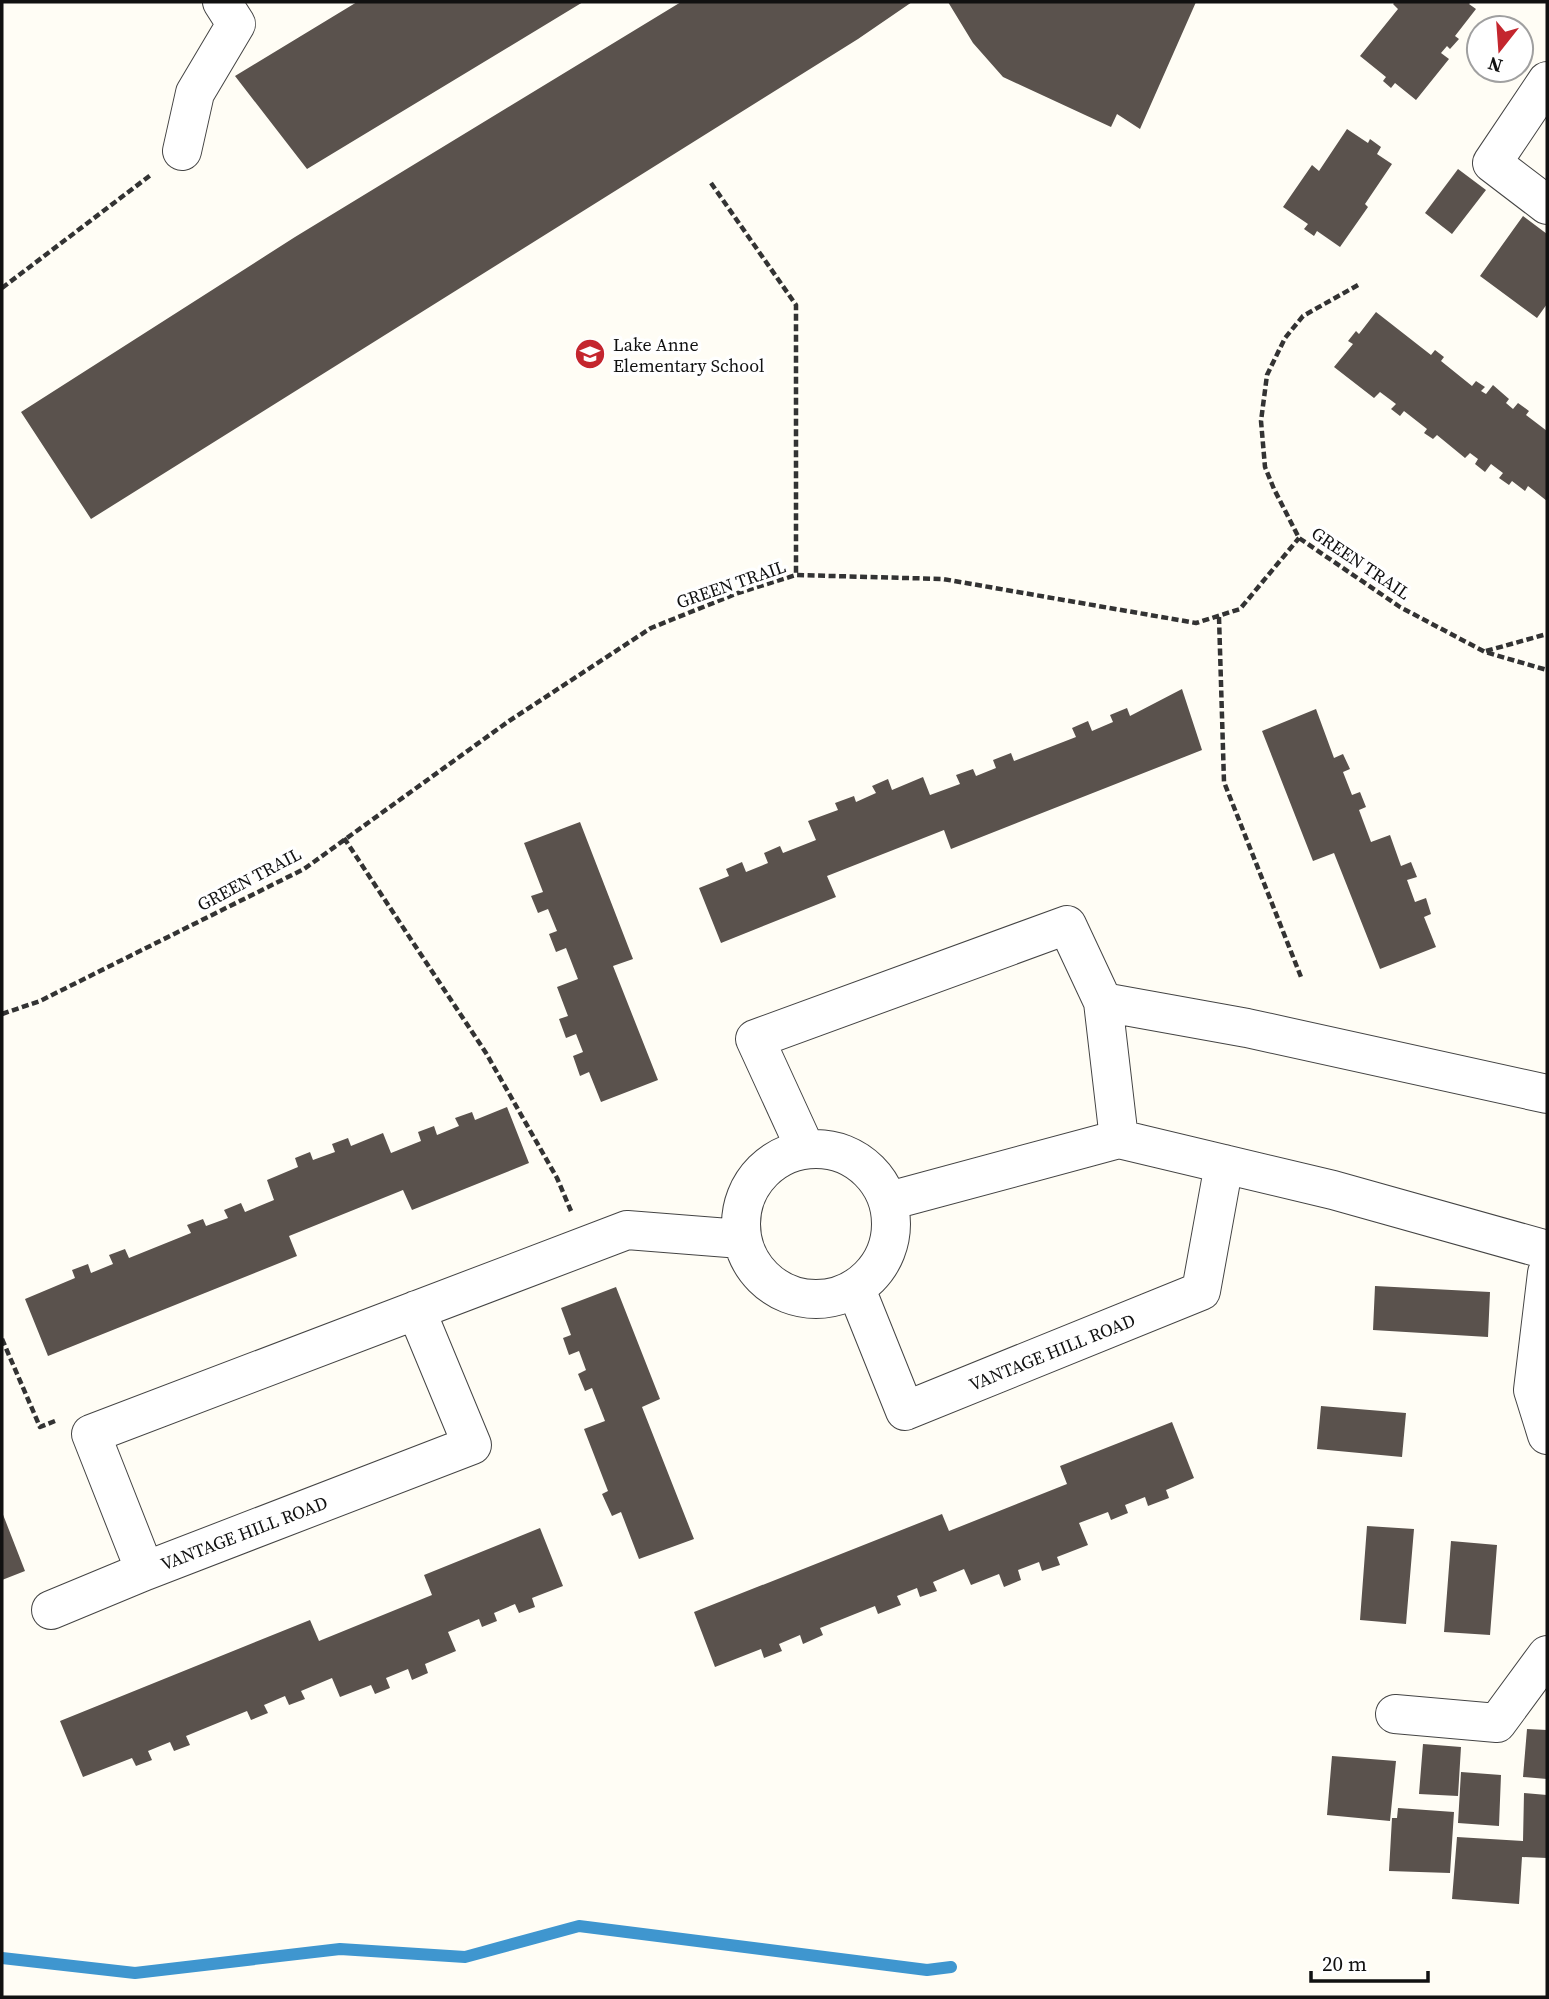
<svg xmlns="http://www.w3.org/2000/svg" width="1549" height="1999" viewBox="0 0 1549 1999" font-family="'Source Serif 4',serif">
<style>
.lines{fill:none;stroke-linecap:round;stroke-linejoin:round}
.stream{stroke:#3f96cf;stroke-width:12}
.building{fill:#5a524d}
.minor-casing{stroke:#444;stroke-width:40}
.path{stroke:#333;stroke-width:4.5;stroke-dasharray:7 3.5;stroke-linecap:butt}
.minor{stroke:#fff;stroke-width:38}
.labels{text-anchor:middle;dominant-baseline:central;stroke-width:7;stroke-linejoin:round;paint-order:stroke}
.poi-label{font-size:18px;fill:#111;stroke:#fff;text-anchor:start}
.street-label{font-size:18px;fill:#111;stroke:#fff}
</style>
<rect width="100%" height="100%" fill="#fffdf5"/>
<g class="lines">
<!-- stream -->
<path class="stream" d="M2,1958L135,1973L340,1949L465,1957L579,1926L927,1970L951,1967"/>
</g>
<!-- building -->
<path class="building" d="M357,2H583L307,169L235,76Z
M681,2H912L858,39L91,519L21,412L295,237Z
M948,2H1196L1140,129L1117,114L1111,127L1003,77L973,43Z
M1395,2H1471L1469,4L1476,9L1455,36L1459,39L1450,49L1447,46L1441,53L1449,59L1416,100L1395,83L1391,88L1383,81L1386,77L1360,56L1398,9L1393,4Z
M1347,129L1368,143L1370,139L1381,147L1377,154L1392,164L1365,204L1368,207L1340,247L1317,231L1314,236L1304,229L1308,224L1283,207L1312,165L1319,171Z
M1458,169L1486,190L1452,234L1425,213Z
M1523,216L1547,234V304L1537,318L1480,276Z
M1376,312L1431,355L1435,350L1444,357L1441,361L1472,386L1476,381L1485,387L1481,391L1486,394L1493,385L1509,399L1506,403L1513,409L1518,403L1529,411L1526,415L1547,431V501L1528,486L1525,491L1512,481L1509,485L1499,478L1503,473L1491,464L1485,472L1475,464L1478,459L1470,453L1465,458L1437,435L1433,439L1424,433L1427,429L1404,411L1400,416L1391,409L1396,404L1380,392L1374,398L1334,367L1353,344L1348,341L1356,331L1359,334Z
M1182,689L1202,750L951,849L944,830L827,876L836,897L721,943L699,888L729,876L726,869L742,862L746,872L768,863L764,853L780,846L783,853L816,840L808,821L838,810L835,803L854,796L856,802L876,793L872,786L888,779L892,790L923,777L930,795L960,784L956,775L973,769L976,776L996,768L993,760L1011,753L1014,761L1076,737L1072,728L1088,721L1092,731L1113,722L1110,715L1127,708L1130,716Z
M1316,709L1334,758L1343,754L1350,769L1343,772L1352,795L1360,792L1366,807L1359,810L1371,842L1390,835L1401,866L1411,862L1417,877L1407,880L1415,902L1426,898L1431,914L1424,917L1436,947L1380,969L1334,853L1313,861L1262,731Z
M580,822L633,959L613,966L658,1080L601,1102L589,1072L580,1076L573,1056L583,1052L576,1034L566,1038L559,1019L568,1016L557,987L578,979L566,948L556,952L549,934L557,931L548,909L538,913L531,896L543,892L524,843Z
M507,1107L529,1163L412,1210L403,1190L289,1236L297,1256L48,1356L25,1299L75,1278L72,1270L88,1264L91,1273L113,1264L109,1255L125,1249L129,1258L191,1233L187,1225L203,1219L206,1226L228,1218L224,1210L241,1203L245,1212L274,1200L267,1180L298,1167L295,1158L310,1152L313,1160L335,1152L332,1144L348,1138L351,1146L383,1133L391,1153L421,1141L418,1132L434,1126L437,1135L459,1126L455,1118L472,1112L475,1120Z
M1375,1286L1490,1292L1488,1337L1373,1330Z
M616,1287L660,1399L642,1407L694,1539L639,1559L621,1512L612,1516L602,1494L608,1491L584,1429L605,1421L592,1388L585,1391L578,1374L586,1370L579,1351L569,1355L563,1338L571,1335L561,1308Z
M1321,1406L1406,1413L1402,1457L1317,1449Z
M1172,1422L1194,1478L1166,1490L1169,1498L1148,1506L1145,1497L1125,1505L1128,1513L1111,1520L1108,1512L1079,1523L1088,1545L1057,1557L1060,1565L1042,1571L1039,1562L1018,1570L1021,1580L1004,1587L999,1574L971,1585L964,1569L933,1582L937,1591L920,1597L917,1588L897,1596L901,1605L878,1614L875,1606L820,1628L823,1635L803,1644L800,1635L779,1644L782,1651L764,1658L761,1649L715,1667L694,1612L942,1514L949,1531L1067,1484L1060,1466Z
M2,1512L25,1571L2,1580Z
M1367,1526L1414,1529L1406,1624L1360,1620Z
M540,1528L563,1586L532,1598L535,1607L519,1613L515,1604L494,1613L497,1621L482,1627L479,1619L448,1632L456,1651L425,1664L428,1673L412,1680L408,1669L386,1678L390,1688L375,1694L371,1685L340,1697L332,1678L301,1691L305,1699L289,1705L285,1696L264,1705L268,1713L251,1720L247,1711L186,1736L190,1745L174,1751L170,1742L148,1751L152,1760L136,1766L132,1758L83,1777L60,1721L310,1620L319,1641L432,1595L424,1575Z
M1451,1541L1497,1545L1490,1635L1444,1632Z
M1527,1729L1547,1730V1779L1523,1777Z
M1423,1744L1461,1747L1458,1796L1419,1794Z
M1332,1756L1396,1761L1390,1821L1327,1815Z
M1461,1772L1501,1775L1499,1826L1458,1823Z
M1524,1793L1547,1795V1858L1522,1857L1519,1904L1452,1899L1457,1837L1523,1841Z
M1398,1808L1454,1812L1450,1873L1389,1871L1392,1818H1397Z"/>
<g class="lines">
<!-- minor casing -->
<g class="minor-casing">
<path id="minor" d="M1547,81L1492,163L1547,205
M182,151L195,93L236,24L222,2
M1103,1002L1247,1028L1547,1094
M805,1148L755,1039L1067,925L1103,1002L1119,1139
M741 1224a75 75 0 1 1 150 0a75 75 0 1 1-150 0Z
M889,1201L1119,1139L1333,1190L1547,1250
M1547,1273L1533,1390L1547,1435
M856,1289L905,1411L1201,1291L1224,1164
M416,1310L472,1445L145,1571L91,1434L627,1230L741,1239
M51,1610L145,1571
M1395,1714L1497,1723L1547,1655"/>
</g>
<!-- path -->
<path class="path" d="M711,183L796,305V575
M1358,285L1303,316L1285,338L1267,375L1261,421L1265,467L1274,489L1299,538L1400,607L1485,652L1547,670
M2,288L152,174
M1219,617L1224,782L1301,977
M1486,651L1547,634
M344,838L486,1053L557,1178L571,1211
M2,1014L40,1001L304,869L509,721L651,628L738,593L796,575L943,579L1196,623L1240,609L1299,538
M2,1339L40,1427L55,1421"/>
<!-- minor -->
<use href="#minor" class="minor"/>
</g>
<!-- icons -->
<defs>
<g id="school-disc" transform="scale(1.575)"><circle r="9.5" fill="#c4262e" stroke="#fff"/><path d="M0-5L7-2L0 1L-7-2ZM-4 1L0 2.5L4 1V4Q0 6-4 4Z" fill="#fff"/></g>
</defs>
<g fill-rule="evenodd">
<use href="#school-disc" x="590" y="354"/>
</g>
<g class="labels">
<!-- poi labels -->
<g class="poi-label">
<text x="613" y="344">Lake Anne<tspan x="613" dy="21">Elementary School</tspan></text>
</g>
<!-- street labels -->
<g class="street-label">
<text transform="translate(1361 563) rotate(34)">GREEN TRAIL</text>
<text transform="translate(731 584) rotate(-19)">GREEN TRAIL</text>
<text transform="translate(249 879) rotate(-28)">GREEN TRAIL</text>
<text transform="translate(1052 1352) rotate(-22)">VANTAGE HILL ROAD</text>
<text transform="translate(244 1533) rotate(-21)">VANTAGE HILL ROAD</text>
</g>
</g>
<!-- border -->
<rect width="1549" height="1999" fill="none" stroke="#111111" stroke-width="7"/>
<!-- north arrow -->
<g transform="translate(1500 49) rotate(197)"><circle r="33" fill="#ffffff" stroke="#a0a0a0" stroke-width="2"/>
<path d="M0-5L12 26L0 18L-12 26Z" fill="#c4262e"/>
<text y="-10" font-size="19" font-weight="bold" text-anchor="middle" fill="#111111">N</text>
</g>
<!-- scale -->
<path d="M1311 1971v10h117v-10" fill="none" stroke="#111111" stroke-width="3.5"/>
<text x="1322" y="1971" font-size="21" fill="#111111" stroke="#ffffff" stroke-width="5" paint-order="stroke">20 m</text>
</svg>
